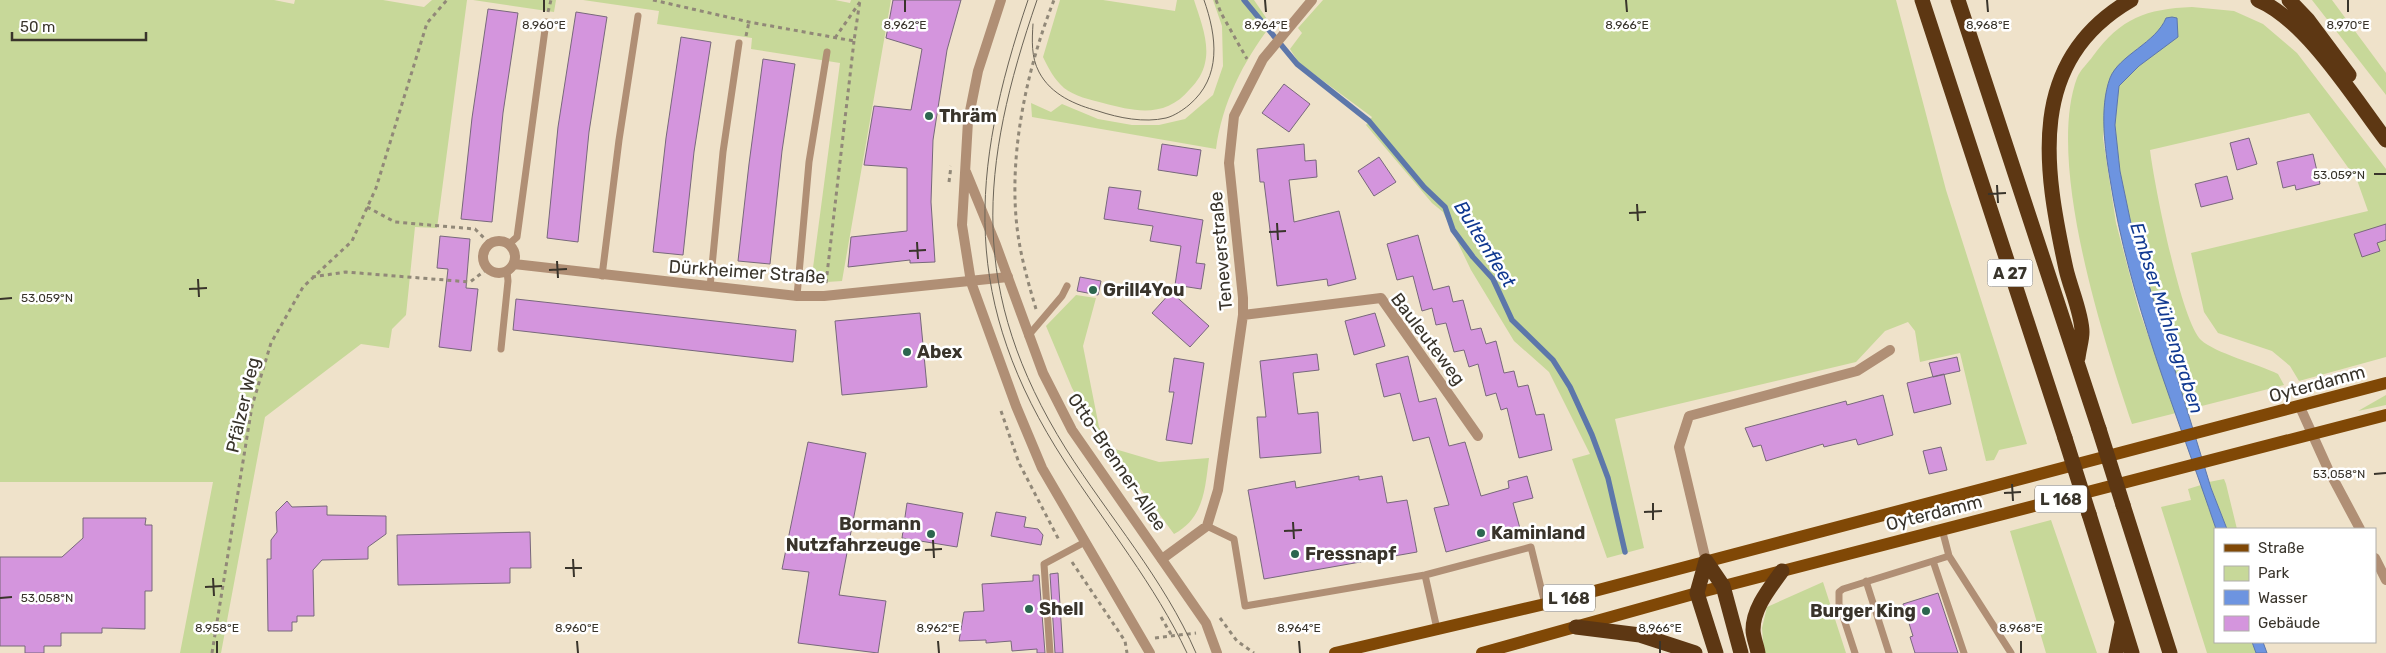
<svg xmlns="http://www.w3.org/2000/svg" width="2386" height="653" viewBox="0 0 2386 653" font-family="Rubik,sans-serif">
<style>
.green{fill:#c7d899}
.water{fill:#6d94e0;stroke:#5d77aa}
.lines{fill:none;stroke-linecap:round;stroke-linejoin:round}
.stream{stroke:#5d77aa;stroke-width:5.5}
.building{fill:#d495dd;stroke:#78687b}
.path{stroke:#918878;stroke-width:3;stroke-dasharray:4 4;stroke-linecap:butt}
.service{stroke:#b08f75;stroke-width:7}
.minor{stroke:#b08f75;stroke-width:10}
.tertiary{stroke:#b08f75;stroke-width:10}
.primary{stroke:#804806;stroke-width:12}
.motorway{stroke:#5d3713;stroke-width:15}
.tram{stroke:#6b6457;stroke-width:1}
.motorway-bridge{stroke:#5d3713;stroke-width:15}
.ticks{fill:none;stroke:#39342b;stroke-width:2}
.poi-dot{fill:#2c664f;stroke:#fff;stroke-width:2}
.labels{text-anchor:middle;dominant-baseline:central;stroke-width:5;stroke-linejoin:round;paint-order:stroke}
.shield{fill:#fff;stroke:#74716b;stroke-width:1}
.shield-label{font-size:16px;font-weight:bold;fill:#39342b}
.poi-label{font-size:18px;font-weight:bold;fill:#39342b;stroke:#fff;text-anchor:start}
.street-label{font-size:18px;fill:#39342b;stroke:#fff}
.water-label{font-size:19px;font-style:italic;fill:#113991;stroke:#fff}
.ticks-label{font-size:12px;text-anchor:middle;fill:#39342b;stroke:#fff;stroke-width:5;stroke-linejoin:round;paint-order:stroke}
</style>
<rect width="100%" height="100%" fill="#efe2ca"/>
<!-- green -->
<path class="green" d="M0,0H274L294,4L295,0H383L424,7L432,0H467L437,228L415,227L406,315L392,329L389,348L361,344L265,417L221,653H180L213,482H0Z
M473,0H556L554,12Z
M583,0H835L850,3L851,0H891L842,281L811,283L840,63L751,49L752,38L657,24L659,11Z
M1060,0H1103L1175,11L1177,0H1194C1200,19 1210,43 1205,63C1203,73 1197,82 1190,89C1166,118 1136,112 1103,103C1091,100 1074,96 1064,88C1054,79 1049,69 1043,57Z
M1213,0H1254L1271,25C1243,62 1222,103 1216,149L1032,117L1031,103L1051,112L1062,104L1098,119L1132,125H1159L1185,119L1213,95L1223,66L1222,26Z
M1323,0H1896L1946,190L2027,444L1999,450L1994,460L1986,461L1960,353L1920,362L1915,331L1908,322L1885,331L1856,362L1615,419L1644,548L1607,558L1572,459L1590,454L1549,372L1514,341L1471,270L1443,212L1432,203L1366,125L1372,117L1299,63L1290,49L1302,33L1298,28Z
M2312,0H2332L2386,73V95Z
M2192,7L2234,11L2263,24L2297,53L2386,169V357L2299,381L2290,366L2272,351L2218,333L2204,312L2191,253L2368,211L2357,180L2309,113L2150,150C2154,183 2181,321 2201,340C2215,353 2258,364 2278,374L2284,385L2186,410L2133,233L2120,171L2115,125L2119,86L2139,66L2178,36L2161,30L2132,53L2110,77L2103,138L2116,223L2139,310L2176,413L2132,424C2103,339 2046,162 2077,78C2080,70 2088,63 2093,56C2121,18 2146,9 2192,7Z
M1076,295L1096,298L1083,346L1099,427L1115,449L1159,462L1209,458C1205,489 1204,518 1174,534L1091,422L1072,388L1046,326Z
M2386,395V405L2358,411Z
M2224,479L2226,484L2237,529H2227L2209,482Z
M2201,485L2216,529L2215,642H2252L2256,653H2207L2161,507L2191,500L2188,489Z
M2051,520L2097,653H2046L2010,531Z
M1823,582L1846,653H1764L1762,628L1767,607Z"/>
<!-- water -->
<path class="water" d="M2172,17L2177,18L2178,37L2139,66L2119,86L2115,125L2120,171L2133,233L2211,488L2227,529H2216C2177,413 2129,301 2110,179C2105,149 2099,108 2110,78C2119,55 2156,43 2166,18Z
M2252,642H2263L2267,653H2256Z"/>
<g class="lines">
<!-- stream -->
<path class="stream" d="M1244,0L1297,64L1369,121L1424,187L1445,207L1453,230L1473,257L1493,279L1512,320L1553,360L1570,387L1592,435L1608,478L1625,552"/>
</g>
<!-- building -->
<path class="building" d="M893,0H961L947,50L933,140L931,202L935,262L910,263V260L848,267L851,237L907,231V168L864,165L874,106L911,110L922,49L886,38Z
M488,9L518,13L503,113L492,222L461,219L472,118Z
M576,12L607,17L589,132L578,242L547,238L558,127Z
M681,37L711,42L694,152L683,255L653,252L666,138Z
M763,59L795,64L782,151L770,264L738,261L749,164Z
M1284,84L1310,104L1289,132L1262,113Z
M2249,138L2257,164L2237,170L2230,143Z
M1162,144L1201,150L1197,176L1158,170Z
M1304,144L1305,161L1316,160L1317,177L1289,180L1294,222L1339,211L1356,279L1328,286L1327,279L1277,286L1264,182H1260L1257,149Z
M2313,154L2320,184L2296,190L2295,185L2283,188L2277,162Z
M1379,157L1396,182L1374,196L1358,171Z
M2227,176L2233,199L2201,207L2195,184Z
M1109,187L1141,191L1138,209L1203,220L1196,263L1205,264L1201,289L1175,285L1181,246L1150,241L1153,226L1104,219Z
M2386,224V240L2377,243L2380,251L2362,257L2354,234Z
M1418,235L1433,290L1449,286L1453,302L1463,300L1471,330L1481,328L1486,344L1496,341L1504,373L1514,371L1518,387L1528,385L1536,415L1544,414L1552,450L1519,458L1507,408L1501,410L1496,393L1486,396L1478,364L1469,367L1464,350L1454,352L1446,323L1436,325L1432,308L1422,311L1413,276L1397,280L1387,244Z
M440,236L470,239L466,288L478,289L471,351L439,347L448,269L437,268Z
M1080,277L1101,281L1098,295L1077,291Z
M1171,292L1209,326L1190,347L1152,313Z
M516,299L796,330L793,362L513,330Z
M920,313L927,387L842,395L835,321Z
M1375,313L1385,346L1354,355L1345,321Z
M1317,354L1319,370L1293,373L1298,414L1318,412L1321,453L1260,458L1257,417H1266L1260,361Z
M1408,356L1419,402L1436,398L1449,446L1465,442L1481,496L1509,488L1508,481L1527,476L1533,498L1513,503L1521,532L1446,552L1434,508L1449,505L1429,437L1413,441L1400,393L1384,397L1376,364Z
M1957,357L1960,371L1933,377L1929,363Z
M1174,358L1204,363L1192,444L1166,440L1174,392H1169Z
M1944,374L1951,404L1914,413L1907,383Z
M1883,395L1893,435L1858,445L1856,439L1824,447L1823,444L1766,461L1761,445L1753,447L1745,428L1846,401L1847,405Z
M808,442L866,453L839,595L886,601L878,653L798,643L809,572L782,569Z
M1941,447L1947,470L1929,474L1923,451Z
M1359,476V480L1382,476L1387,503L1407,500L1417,552L1264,579L1248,490L1295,481L1296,488Z
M287,501L292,507L327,506V515L386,516V534L368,547V559L322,560L313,570L314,616H297V622H292V631H268L267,559H271V540L277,532L276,512Z
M907,503L963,513L957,547L902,538Z
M996,512L1026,517L1024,527L1038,529L1043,535L1041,545L991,536Z
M83,518H146L145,525H152V591H145V629L102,628V633H61V646H44V653H25V646H0V557H62L83,538Z
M530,532L531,568H510V583L398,585L397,535Z
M1058,573L1063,653H1055L1050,574Z
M1033,575H1039L1045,653H1037V649L1012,651L1011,641L986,643V640L959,641L964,612L984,611L982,584L1033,581Z
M1938,593L1958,653H1915L1910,637L1913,636L1903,604Z"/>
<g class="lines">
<!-- path -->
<path class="path" d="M653,0L749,22L854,41L860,0
M1216,0L1221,13L1247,59
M548,12L551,0
M746,36L749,22
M835,38L860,2
M949,182L951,166
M367,207L395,222L475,229L490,244
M312,277L346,272L470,282L487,269
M826,283L854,41
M1036,309C1030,289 1024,268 1020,247C1005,168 1025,73 1054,0
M1001,411L1019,463L1060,542
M1072,562L1125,641L1127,653
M1161,617L1172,636
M1220,618L1237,641L1254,653
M1155,638L1196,633
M212,653L252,406L271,343L303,287L352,241L376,188L427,23L447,0"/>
<!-- service -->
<path class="service" d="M509,244L517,237L546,22
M602,276L619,140L638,16
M710,287L723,152L739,43
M797,296L809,162L827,52
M1028,336L1062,296L1067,286
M501,349L508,281L507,271
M1207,526L1234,539L1245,606L1425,575L1531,547L1545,604
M1942,529L1949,556L2011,653
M1933,561L1964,653
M1425,575L1437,629
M1866,581L1889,653
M1050,653L1044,564L1085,542
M1855,653L1839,604V592L1843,589L1949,556"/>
<!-- minor -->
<path class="minor" d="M483 257a16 16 0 1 1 32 0a16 16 0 1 1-32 0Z
M514,264L797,296H824L1008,277
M1243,315L1381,298L1478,436
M2300,407L2328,469L2360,529
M2375,558L2386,580
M1162,559L1207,526L1218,490L1243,315V298L1229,163L1234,116L1263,59L1312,0
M1706,561L1679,447L1689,416L1857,371L1890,350"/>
<!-- tertiary -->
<path class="tertiary" d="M1001,0L978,71L968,121L962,225L971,282L1016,406L1042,468L1150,653
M966,172L996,245L1043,373L1072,430L1206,623L1217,653"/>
<!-- primary -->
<path class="primary" d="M1335,653L1545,604L2386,383
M1482,653L1697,593L2386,415"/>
<!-- motorway -->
<path class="motorway" d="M1922,0L2065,438
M1958,0L2099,429
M2258,0C2306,20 2354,98 2386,140
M2289,0L2308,20L2349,75
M2078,358C2079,349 2082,340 2082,332C2082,314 2070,287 2066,269C2044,167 2026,61 2131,0
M2123,505L2170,653
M2089,514L2132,653
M1706,561L1723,586L1741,653
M1706,561L1697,593L1716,653
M1576,627L1640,635L1695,653
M1758,653C1757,646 1753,637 1753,630C1753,608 1770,588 1782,571
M2116,653L2122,623"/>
<!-- tram -->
<path class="tram" d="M1028,0C969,174 961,302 1065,462C1106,525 1155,585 1187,653
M1037,0C979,168 968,292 1066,449C1109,517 1164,579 1196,653
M1033,24C1032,40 1031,57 1039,72C1051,95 1076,105 1098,111C1119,118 1144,123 1166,118C1174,116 1183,110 1189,105C1222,77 1217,37 1204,0"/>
<!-- motorway-bridge -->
<path class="motorway-bridge" d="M2099,429L2123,505
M2065,438L2089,514"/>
</g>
<!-- ticks -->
<path class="ticks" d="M544,0V12M905,0V12M1265,0L1266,12M1626,0L1627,12M1987,0L1988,12M2348,0V12M2374,174H2386M1997,185L1998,203M1988,194L2006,193M1637,204L1638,221M1629,213L1646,212M1277,223L1278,240M1269,232L1286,231M917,242L918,259M909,251L926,250M557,261L558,278M549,270L567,269M198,279L199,297M189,289L207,288M0,299L12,298M2374,474L2386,473M2012,484L2013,501M2004,493L2021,492M1653,503V520M1644,512L1662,511M1293,522L1294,539M1284,531L1302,530M933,540L934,558M925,550L942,549M573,559L574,577M565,568H582M213,578L214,596M205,587L222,586M0,598L12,597M217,641V653M577,641L578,653M938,641L939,653M1299,641L1300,653M1660,641V653M2021,641V653"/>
<!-- markers -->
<g class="poi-dot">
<circle cx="929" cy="116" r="5"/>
<circle cx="1093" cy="290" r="5"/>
<circle cx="907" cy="352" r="5"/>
<circle cx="1481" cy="533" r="5"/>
<circle cx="931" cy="534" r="5"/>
<circle cx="1295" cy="554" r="5"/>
<circle cx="1029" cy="609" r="5"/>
<circle cx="1926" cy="611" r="5"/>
</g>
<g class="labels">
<!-- shield labels -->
<g class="shield">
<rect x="1987.5" y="259.5" width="45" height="27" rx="4"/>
<rect x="2035" y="485.5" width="52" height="27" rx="4"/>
<rect x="1543" y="584.5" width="52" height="27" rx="4"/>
</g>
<g class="shield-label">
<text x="2010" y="273">A 27</text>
<text x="2061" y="499">L 168</text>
<text x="1569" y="598">L 168</text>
</g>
<!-- poi labels -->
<g class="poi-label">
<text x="939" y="116">Thräm</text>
<text x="1103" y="290">Grill4You</text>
<text x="917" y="352">Abex</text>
<text x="921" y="524" text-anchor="end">Bormann<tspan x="921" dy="21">Nutzfahrzeuge</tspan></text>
<text x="1491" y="533">Kaminland</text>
<text x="1305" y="554">Fressnapf</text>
<text x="1039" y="609">Shell</text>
<text x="1916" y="611" text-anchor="end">Burger King</text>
</g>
<!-- street labels -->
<g class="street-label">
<text transform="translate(1221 251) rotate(-95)">Teneverstraße</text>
<text transform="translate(747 272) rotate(4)">Dürkheimer Straße</text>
<text transform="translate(1428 339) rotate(53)">Bauleuteweg</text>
<text transform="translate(2317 384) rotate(-15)">Oyterdamm</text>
<text transform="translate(243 405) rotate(-77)">Pfälzer Weg</text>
<text transform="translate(1117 462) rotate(56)">Otto-Brenner-Allee</text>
<text transform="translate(1934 513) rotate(-14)">Oyterdamm</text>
</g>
<!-- water labels -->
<g class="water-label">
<text transform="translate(1485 244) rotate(58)">Bultenfleet</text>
<text transform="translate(2167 318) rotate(72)">Embser Mühlengraben</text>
</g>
</g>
<g class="ticks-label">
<text x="544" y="29">8.960°E</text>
<text x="905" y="29">8.962°E</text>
<text x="1266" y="29">8.964°E</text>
<text x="1627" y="29">8.966°E</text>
<text x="1988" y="29">8.968°E</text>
<text x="2348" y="29">8.970°E</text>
<text x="2339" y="179">53.059°N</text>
<text x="47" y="302">53.059°N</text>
<text x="2339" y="478">53.058°N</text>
<text x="47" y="602">53.058°N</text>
<text x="217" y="632">8.958°E</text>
<text x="577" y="632">8.960°E</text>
<text x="938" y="632">8.962°E</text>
<text x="1299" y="632">8.964°E</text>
<text x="1660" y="632">8.966°E</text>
<text x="2021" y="632">8.968°E</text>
</g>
<!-- legend -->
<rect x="2214" y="528" width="162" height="115" fill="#ffffff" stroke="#b0aeaa"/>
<rect x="2224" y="544" width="25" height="8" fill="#804806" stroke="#b0aeaa"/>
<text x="2258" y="553" font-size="15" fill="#39342b">Straße</text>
<rect x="2224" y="566" width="25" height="15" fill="#c7d899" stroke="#b0aeaa"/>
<text x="2258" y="578" font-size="15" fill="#39342b">Park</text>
<rect x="2224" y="590" width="25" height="15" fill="#6d94e0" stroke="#b0aeaa"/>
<text x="2258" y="603" font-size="15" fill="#39342b">Wasser</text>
<rect x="2224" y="616" width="25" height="15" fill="#d495dd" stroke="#b0aeaa"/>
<text x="2258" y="628" font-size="15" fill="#39342b">Gebäude</text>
<!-- scale -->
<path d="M12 32v8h134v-8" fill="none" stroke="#39342b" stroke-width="2.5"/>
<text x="20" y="32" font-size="15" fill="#39342b" stroke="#ffffff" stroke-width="4" paint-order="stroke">50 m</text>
</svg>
